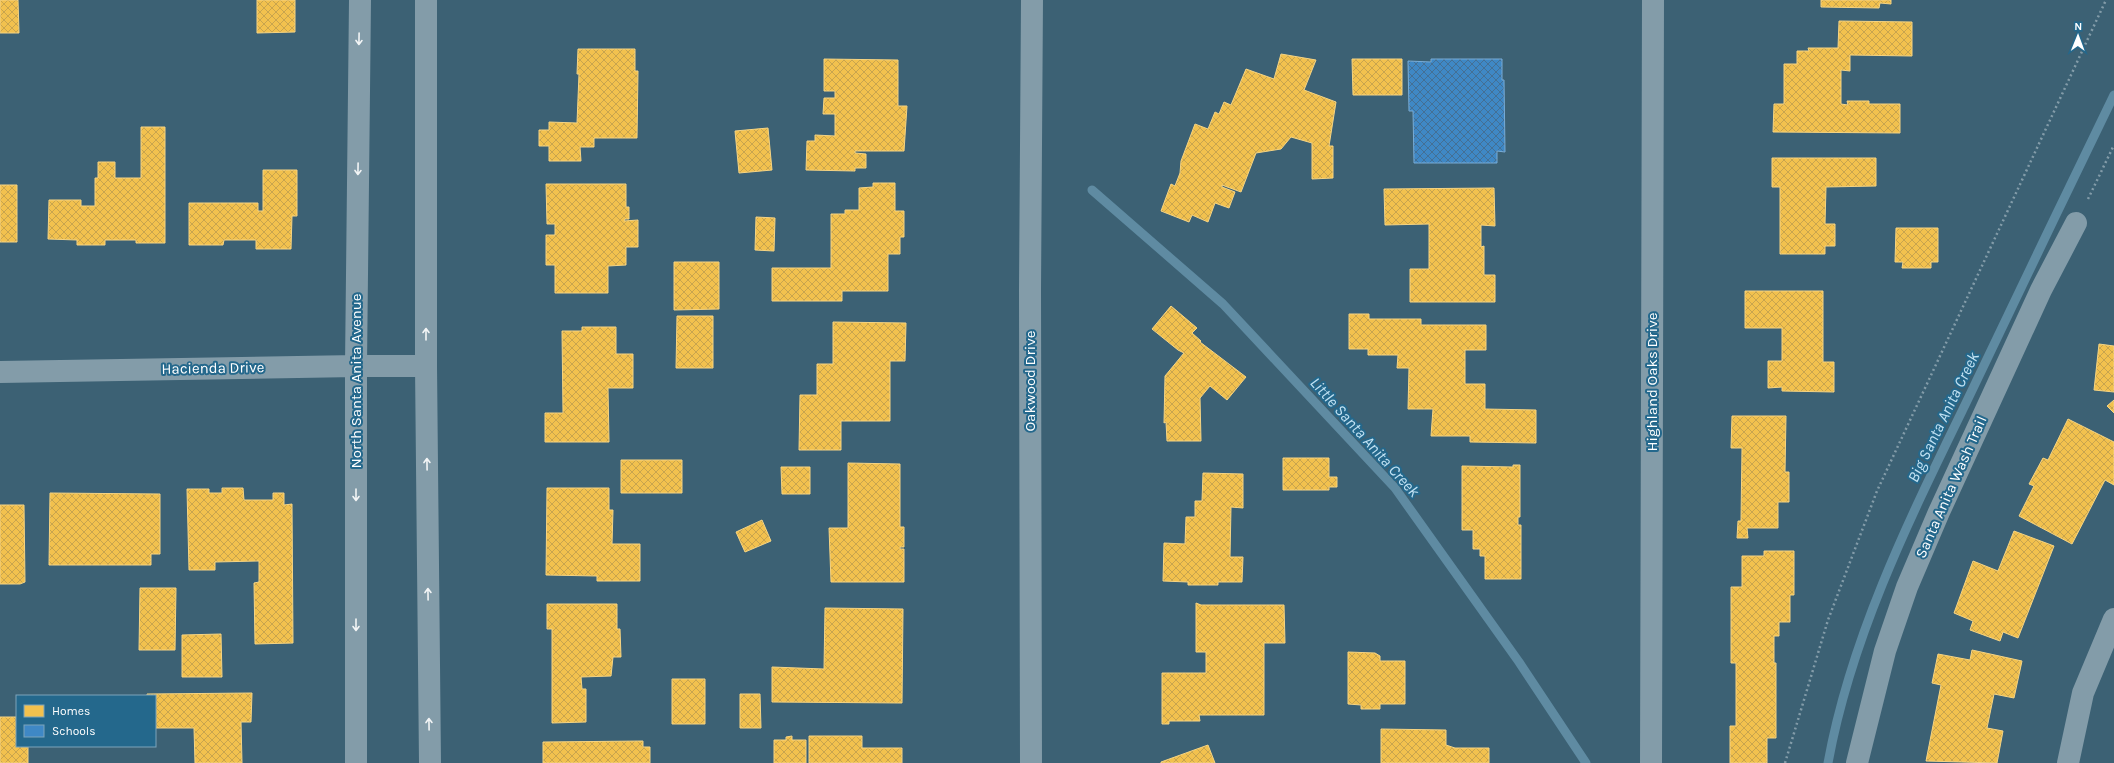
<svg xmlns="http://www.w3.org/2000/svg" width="2114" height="763" viewBox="0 0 2114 763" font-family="Karla,sans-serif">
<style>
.homes{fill:url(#homes-cross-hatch);stroke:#f6d483}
.schools{fill:url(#schools-cross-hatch);stroke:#79acd6}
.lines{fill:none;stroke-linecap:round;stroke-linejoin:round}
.stream{stroke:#5f8ba2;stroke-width:9}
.path{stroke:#839ca9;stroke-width:2.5;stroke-dasharray:2 3;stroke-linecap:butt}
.minor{stroke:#839ca9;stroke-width:22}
.oneway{stroke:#f3f5f6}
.labels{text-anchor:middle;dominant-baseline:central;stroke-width:4;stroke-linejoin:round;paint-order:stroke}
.street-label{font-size:15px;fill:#fff;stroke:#24688c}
.water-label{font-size:16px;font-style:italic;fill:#c2e2f3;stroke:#24688c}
</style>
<defs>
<pattern id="homes-cross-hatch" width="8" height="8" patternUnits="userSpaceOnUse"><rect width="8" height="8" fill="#f2c14e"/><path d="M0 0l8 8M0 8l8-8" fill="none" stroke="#c8a44e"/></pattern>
<pattern id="schools-cross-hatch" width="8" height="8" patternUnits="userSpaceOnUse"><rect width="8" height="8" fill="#3f88c5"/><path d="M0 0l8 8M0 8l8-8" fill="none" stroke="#447095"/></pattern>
</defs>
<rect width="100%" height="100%" fill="#3c6174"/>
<!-- homes -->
<path class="homes" d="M0,0H18L19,33H0Z
M257,0H295V32L257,33Z
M1821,0H1891V4L1880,3L1879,8L1821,7Z
M1839,21L1912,22V56L1850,55V71L1841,70V104L1848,105L1847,101H1869V104H1900V133L1773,132L1774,104H1784V64H1797V51H1809L1808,48H1838Z
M578,49H635V71H638L637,138H594V147H580L581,161H549V146H539V130H549V122L577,123L579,74H577Z
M1281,54L1316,60L1304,90L1336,102L1329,146H1333V178L1312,179V143L1291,137L1281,149L1256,153L1241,192L1222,185V187L1235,192L1229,208L1215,203L1208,222L1192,215L1189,222L1161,211L1171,184L1175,186L1180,173L1181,161L1195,124L1208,129L1215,112L1219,114L1224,102L1231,105L1246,69L1274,79Z
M824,59L898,60V106H907L904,151H855V153L866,154V168H855V171L806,170L807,141H815V135L835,136V114H823L824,98H835V91H824Z
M1352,59H1402V95H1353Z
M141,127H165V243H136V240H105V245H77V240L48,239L49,200H81V206H95V178H98V162H115V178H141Z
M768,128L772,170L739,173L735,131Z
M1772,158H1876V186L1826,187L1825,224H1835V246H1825V254H1780V187H1772Z
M263,170H297V216H292L291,249H256V240H224L223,245H189V203H258V211H263Z
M873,183H895V211H904V237H900V254H888V291H842V301H772V268H831V214H845V210H859V188L873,187Z
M546,184H626V207H629V219H625L624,221L638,220V247H626V265L608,266V293H555V265H546V235H555V224H547Z
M0,185H17V242H0Z
M1494,188L1495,226L1481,225V247L1484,246V275H1495V302H1410V269H1429V224L1385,225L1384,189Z
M756,217L775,218L774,251L755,250Z
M1896,228H1938V262H1931V268H1902L1903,262H1895Z
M674,262H719V309L674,310Z
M1745,291H1823V362H1834V392L1782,391V387L1768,388V361H1782V328H1745Z
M1171,306L1197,328L1192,333L1201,341L1200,342L1246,377L1227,400L1210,386L1200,398L1201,441H1167L1166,422L1164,423L1165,376L1184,353L1178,350L1152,329Z
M1349,314H1369V319H1421V325H1486V350H1465V384H1485V409L1536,410V443L1470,442V436H1431L1433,409H1408L1409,368H1397L1398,355H1368V349H1349Z
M677,316H713V368H676Z
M833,322L906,323L905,361H890V421H841V450H799L800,395H817V364H833Z
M582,327H616V354H633V388H608L609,442H545V413H563L562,331H582Z
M2099,344L2114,346V392L2094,390Z
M2114,400V413L2107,406Z
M1732,416H1786L1785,472H1789V502H1778V528H1747L1748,538H1737L1738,521H1741L1742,448H1731Z
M2068,419L2114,442V485L2105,480L2072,544L2019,516L2034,486L2029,484L2043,458L2048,460Z
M1283,458H1329V477H1337V487H1329V490H1283Z
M621,460H682V493H621Z
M848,463L900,464V527H904V547H900V549H904V582H831L829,528H848Z
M1513,465H1520V517H1518V525H1521V579H1485V556H1480V549H1473V530H1462V466L1513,467Z
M781,467H810V494H782Z
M1203,473L1243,474V508L1231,507L1230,557H1243L1242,582H1218V585H1188V582L1163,581L1164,543L1185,544L1186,517H1195V501H1202Z
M222,488H243L244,500H273V493H284V505L292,504L293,643L255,644L254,583L259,582V561L215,562V570H189L187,489H209V493H222Z
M547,488H609V510H613L612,544H640V581H597V576L546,575Z
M50,493L160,494V554H151V565H49Z
M0,505H24L25,582L20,584H0Z
M762,520L771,541L745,552L736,532Z
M2014,531L2054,546L2018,638L2003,632L2000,641L1970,630L1973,621L1954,613L1973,561L1998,571Z
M1764,551H1794V595H1790V622H1779V636H1774V663H1776V738H1767V763H1730V726H1736V663H1731V587H1742V556H1764Z
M140,588H176L175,650H139Z
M1196,603L1201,605H1284L1285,643H1264V715H1199L1200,721H1169V724H1162V673H1206V652H1196Z
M547,604H617V629H620L621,657H613L611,676L581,677L582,689H586V722L552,723V629H547Z
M825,608L903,609L902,703L772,702V667L824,669Z
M221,634L222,677H182V635Z
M1972,650L2022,661L2014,698L1994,694L1987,728L2003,731L1997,763L1926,761L1941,685L1932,683L1938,654L1970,660Z
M1348,652L1375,653L1380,656V661H1405V704H1380V709H1361V705L1348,704Z
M672,679H705V724H672Z
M252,693L251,722H241L242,763H195L194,728H155V696H147V694Z
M740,694H760L761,728H740Z
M0,717H17V746H28V763H0Z
M1381,729L1446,730V745L1455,748H1489V763H1381Z
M792,736V740H806V763H774V740H786V737Z
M809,736H862V748H902V763H809Z
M643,741V747H650V763H543V742Z
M1208,745L1215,763H1161V762Z"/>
<!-- schools -->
<path class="schools" d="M1431,59H1502V80H1504L1505,152L1497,151V163H1414L1413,111H1409L1408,61L1431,62Z"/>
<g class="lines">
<!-- stream -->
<path class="stream" d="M1092,190L1223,304L1395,488L1519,662L1586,763
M1828,763C1851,637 1909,520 1965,405C2014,302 2064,198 2114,95"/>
<!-- path -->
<path class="path" d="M2088,199L2114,145
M1785,763L1828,620L1877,491L2106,0"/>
<!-- minor -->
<path class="minor" d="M426,0V366L430,763
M0,372L356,366H426
M356,763V366L360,0
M1031,763L1030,290L1032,0
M1651,763L1653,0
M1857,763L1885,651L1907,587L1939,512L2041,290L2076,223
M2068,763L2083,693L2114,619"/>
</g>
<!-- one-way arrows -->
<defs><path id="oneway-shaft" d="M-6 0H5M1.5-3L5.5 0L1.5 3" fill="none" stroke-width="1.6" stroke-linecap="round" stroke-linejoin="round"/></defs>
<g class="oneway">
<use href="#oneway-shaft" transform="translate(359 39) rotate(91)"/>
<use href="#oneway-shaft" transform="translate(358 169) rotate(91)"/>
<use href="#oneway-shaft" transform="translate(426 334) rotate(-90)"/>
<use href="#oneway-shaft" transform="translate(427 464) rotate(-91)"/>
<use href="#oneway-shaft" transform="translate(356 495) rotate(90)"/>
<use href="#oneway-shaft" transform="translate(428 594) rotate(-91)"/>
<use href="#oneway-shaft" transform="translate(356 625) rotate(90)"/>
<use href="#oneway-shaft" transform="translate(429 724) rotate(-91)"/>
</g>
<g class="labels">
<!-- street labels -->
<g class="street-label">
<text transform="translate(213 368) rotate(-1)">Hacienda Drive</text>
<text transform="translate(356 381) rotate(-90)">North Santa Anita Avenue</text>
<text transform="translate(1030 381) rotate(-90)">Oakwood Drive</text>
<text transform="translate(1652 382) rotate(-90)">Highland Oaks Drive</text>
<text transform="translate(1951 487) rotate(-66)">Santa Anita Wash Trail</text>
</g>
<!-- water labels -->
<g class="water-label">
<text transform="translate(1943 417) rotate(-64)">Big Santa Anita Creek</text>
<text transform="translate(1365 437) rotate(48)">Little Santa Anita Creek</text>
</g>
</g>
<!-- legend -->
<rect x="16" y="695" width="140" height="52" fill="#24688c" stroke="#7ca4ba"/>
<rect x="24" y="705" width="20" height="12" fill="#f2c14e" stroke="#7ca4ba"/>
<text x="52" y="715" font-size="12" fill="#ffffff">Homes</text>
<rect x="24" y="725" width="20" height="12" fill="#3f88c5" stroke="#7ca4ba"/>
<text x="52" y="735" font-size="12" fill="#ffffff">Schools</text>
<!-- north arrow -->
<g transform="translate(2078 36) rotate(1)" stroke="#24688c" stroke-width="3" paint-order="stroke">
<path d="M0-3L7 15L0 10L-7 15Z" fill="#ffffff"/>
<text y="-6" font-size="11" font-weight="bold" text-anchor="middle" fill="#ffffff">N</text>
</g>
</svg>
